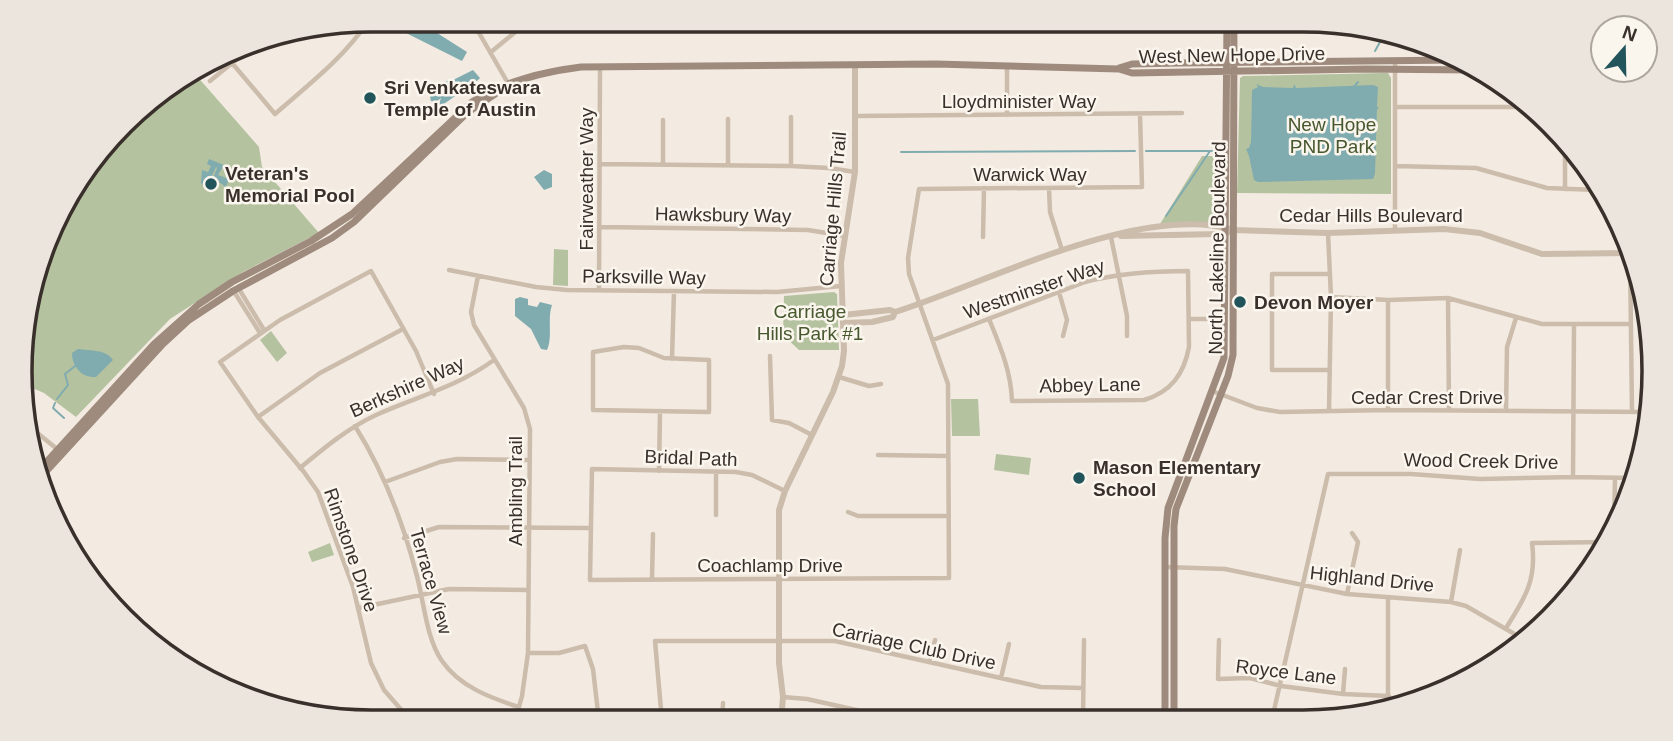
<svg xmlns="http://www.w3.org/2000/svg" width="1673" height="741" viewBox="0 0 1673 741" font-family="Arial,sans-serif">
<style>
.green{fill:#b5c2a0}
.water{fill:#80acb0}
.lines{fill:none;stroke-linecap:round;stroke-linejoin:round}
.stream{stroke:#80acb0;stroke-width:2}
.minor{stroke:#cbbcac;stroke-width:4.5}
.tertiary{stroke:#cbbcac;stroke-width:6}
.secondary{stroke:#9f8b7e;stroke-width:7}
.poi-dot{fill:#21555b;stroke:#faf5ed;stroke-width:2.5}
.labels{text-anchor:middle;dominant-baseline:central;stroke-width:5;stroke-linejoin:round;paint-order:stroke}
.street-label{font-size:19px;fill:#3a302b;stroke:#faf5ed}
.poi-label{font-size:19px;font-weight:bold;fill:#3a302b;stroke:#faf5ed;text-anchor:start}
.park-label{font-size:19px;fill:#47582f;stroke:#faf5ed}
.rim{fill:none;stroke:#3a302b;stroke-width:3.5}
</style>
<rect width="100%" height="100%" fill="#f3ebe1"/>
<!-- green -->
<path class="green" d="M1384,73H1388L1391,78V194L1237,193L1240,78L1243,76Z
M195,74L259,147L262,167L319,233L243,272L170,319L76,417L44,393L23,384L26,302L67,195L139,106Z
M1202,156H1223V219L1221,222L1160,224Z
M554,249L568,250V286L553,285Z
M834,292L837,294L839,350H799L783,335L784,296Z
M271,331L287,353L277,362L260,340Z
M951,399H978L980,436H952Z
M996,454L1031,458L1029,475L994,470Z
M330,543L334,555L312,562L308,552Z"/>
<!-- water -->
<path class="water" d="M415,19L467,52L462,61L406,33Z
M473,70L480,78L478,80L441,106L439,104L441,98L436,102L431,101L430,97L448,80H453Z
M1256,84L1263,87L1293,88L1294,84L1296,88L1373,85L1378,87L1377,106L1379,109H1377L1375,174L1373,179L1258,182L1254,180L1249,156L1246,149L1249,148L1251,142L1252,90L1258,87Z
M209,159L224,165L218,175L229,179L226,187L213,178L217,168L216,167L206,189L201,183L202,170L208,172L211,166L207,164Z
M544,170L552,174V187L544,190L534,177Z
M520,297L528,299V305L537,307L540,302L552,305C547,319 553,337 547,350L541,349L531,329L515,316V299Z
M78,349C90,351 106,349 113,360L96,377C82,378 72,367 72,353Z"/>
<g class="lines">
<!-- stream -->
<path class="stream" d="M1375,51L1384,35
M1353,88L1358,82
M1146,151H1216
M901,152L1135,151
M1166,216L1210,151
M57,399L68,385L65,374L75,366
M55,403L53,408L64,418"/>
<!-- minor -->
<path class="minor" d="M471,19L509,85
M491,52L531,19
M1395,60V229
M232,63L275,114C308,85 344,58 369,20
M1007,67V115
M210,81L264,37
M1395,107H1528
M856,116L1182,113
M791,117V166
M663,120V164
M600,164L791,166L829,168L855,172
M728,165V119
M1395,166L1476,168L1547,188L1596,190
M1049,188L1050,212L1062,250
M1565,189V144
M600,227L808,230L845,236
M1328,233L1331,297L1329,411
M983,237L984,188
M1111,237L1127,316V336
M1630,253L1632,412
M449,270L536,287L567,290L777,292L841,286
M478,276L471,312L474,325L524,408L530,429L528,653L522,696L515,721
M239,289L264,330
M233,290L260,333
M599,290L600,67
M1059,292L1067,320L1063,336
M1331,297L1388,300L1448,298L1542,324H1631
M1448,298L1449,410
M1388,300V410
M1189,319H1225
M933,340L1085,282C1119,273 1152,271 1188,271L1189,347C1184,374 1171,392 1144,400L1012,401C1011,371 1000,346 989,319
M624,347L639,348L664,358L709,360V412L593,410V352Z
M770,356L772,420L789,423L812,435
M672,359L674,291
M1328,370H1272V274H1330
M839,377L869,386L881,384
M1212,391L1257,408L1280,412L1388,410L1646,412
M1506,411L1507,347L1516,318
M258,417L320,373L403,329
M24,422L57,449
M355,426C382,469 402,520 415,569C424,598 425,636 442,661C460,687 491,698 519,707
M878,455L948,456
M300,468C324,448 348,428 376,415C418,396 455,388 494,360
M659,471L660,411
M1573,477L1574,325
M385,482L440,462L457,459L530,460
M785,491L752,475L736,472L592,469L590,580L949,578L948,384L909,274L908,258L919,189L1142,187L1140,114
M848,512L858,516H949
M716,515V472
M1614,527L1615,478
M404,538L439,527L591,528
M1165,567L1225,569L1347,594L1451,602L1466,606L1525,640
M652,579L653,534
M1347,594L1358,542L1352,533
M1388,599V708
M1451,602L1460,550
M359,608L449,589L528,590
M1506,628C1525,598 1537,580 1532,543L1606,542
M1219,640L1218,679L1250,678L1281,686L1343,694L1389,696
M528,653H559L585,646L593,669L599,721
M929,662L935,640
M1001,678L1009,644
M1458,683L1460,682
M1343,694L1345,669
M783,697L807,699L901,720
M1272,719L1328,474H1411L1480,479L1573,477L1632,478
M1083,720L1084,640
M662,721L655,641H835L1041,687L1083,688
M722,721L723,703
M412,722L384,690L371,663L353,587L318,492L304,472L258,417L220,362L280,320L371,271L416,351L434,394"/>
<!-- tertiary -->
<path class="tertiary" d="M1121,236L1219,234L1229,232
M843,315L890,310L895,312
M843,323L872,322L893,317L895,312C987,283 1140,202 1234,230L1328,233L1444,229L1480,233L1542,254L1630,253
M781,720L783,697L779,663V510L785,491L833,392L842,366L844,351L841,263L855,172V65"/>
<!-- secondary -->
<path class="secondary" d="M1119,68L1132,64L1180,63L1458,60
M40,469L154,344L199,304L232,282L311,241L352,214L472,102C505,81 542,72 581,67L936,64L1119,69L1132,73L1366,69L1472,70
M42,476L163,344L189,320L233,291L332,238L354,222L468,112L501,90
M1165,719V538L1168,508L1224,358L1227,19
M1174,719V526L1176,509L1228,376L1233,355L1234,19"/>
</g>
<!-- markers -->
<g class="poi-dot">
<circle cx="370" cy="98" r="7"/>
<circle cx="211" cy="184" r="7"/>
<circle cx="1240" cy="302" r="7"/>
<circle cx="1079" cy="478" r="7"/>
</g>
<g class="labels">
<!-- street labels -->
<g class="street-label">
<text transform="translate(1232 55) rotate(-1)">West New Hope Drive</text>
<text x="1019" y="101">Lloydminister Way</text>
<text x="1030" y="174">Warwick Way</text>
<text transform="translate(586 179) rotate(-90)">Fairweather Way</text>
<text transform="translate(833 209) rotate(-85)">Carriage Hills Trail</text>
<text transform="translate(723 215) rotate(1)">Hawksbury Way</text>
<text x="1371" y="215">Cedar Hills Boulevard</text>
<text transform="translate(1217 248) rotate(-89)">North Lakeline Boulevard</text>
<text transform="translate(644 277) rotate(1)">Parksville Way</text>
<text transform="translate(1034 289) rotate(-19)">Westminster Way</text>
<text transform="translate(1090 385) rotate(-1)">Abbey Lane</text>
<text transform="translate(407 387) rotate(-24)">Berkshire Way</text>
<text x="1427" y="397">Cedar Crest Drive</text>
<text transform="translate(691 458) rotate(2)">Bridal Path</text>
<text transform="translate(1481 461) rotate(1)">Wood Creek Drive</text>
<text transform="translate(515 491) rotate(-90)">Ambling Trail</text>
<text transform="translate(351 550) rotate(71)">Rimstone Drive</text>
<text x="770" y="565">Coachlamp Drive</text>
<text transform="translate(1372 579) rotate(6)">Highland Drive</text>
<text transform="translate(431 581) rotate(74)">Terrace View</text>
<text transform="translate(914 646) rotate(12)">Carriage Club Drive</text>
<text transform="translate(1286 672) rotate(7)">Royce Lane</text>
</g>
<!-- poi labels -->
<g class="poi-label">
<text x="384" y="87">Sri Venkateswara<tspan x="384" dy="22">Temple of Austin</tspan></text>
<text x="225" y="173">Veteran's<tspan x="225" dy="22">Memorial Pool</tspan></text>
<text x="1254" y="302">Devon Moyer</text>
<text x="1093" y="467">Mason Elementary<tspan x="1093" dy="22">School</tspan></text>
</g>
<!-- park labels -->
<g class="park-label">
<text x="1332" y="124">New Hope<tspan x="1332" dy="22">PND Park</tspan></text>
<text x="810" y="311">Carriage<tspan x="810" dy="22">Hills Park #1</tspan></text>
</g>
</g>
<!-- crop -->
<path d="M0 0H1673V741H0ZM371 32H1303A339 339 0 0 1 1642 371V371A339 339 0 0 1 1303 710H371A339 339 0 0 1 32 371V371A339 339 0 0 1 371 32Z" fill="#ebe5dd" fill-rule="evenodd"/>
<path class="rim" d="M371 32H1303A339 339 0 0 1 1642 371V371A339 339 0 0 1 1303 710H371A339 339 0 0 1 32 371V371A339 339 0 0 1 371 32Z"/>
<!-- north arrow -->
<g transform="translate(1624 49) rotate(20)"><circle r="33" fill="#faf5ed" stroke="#ada69f" stroke-width="2"/>
<path d="M0-5L12 26L0 18L-12 26Z" fill="#21555b"/>
<text y="-10" font-size="19" font-weight="bold" text-anchor="middle" fill="#3a302b">N</text>
</g>
</svg>
